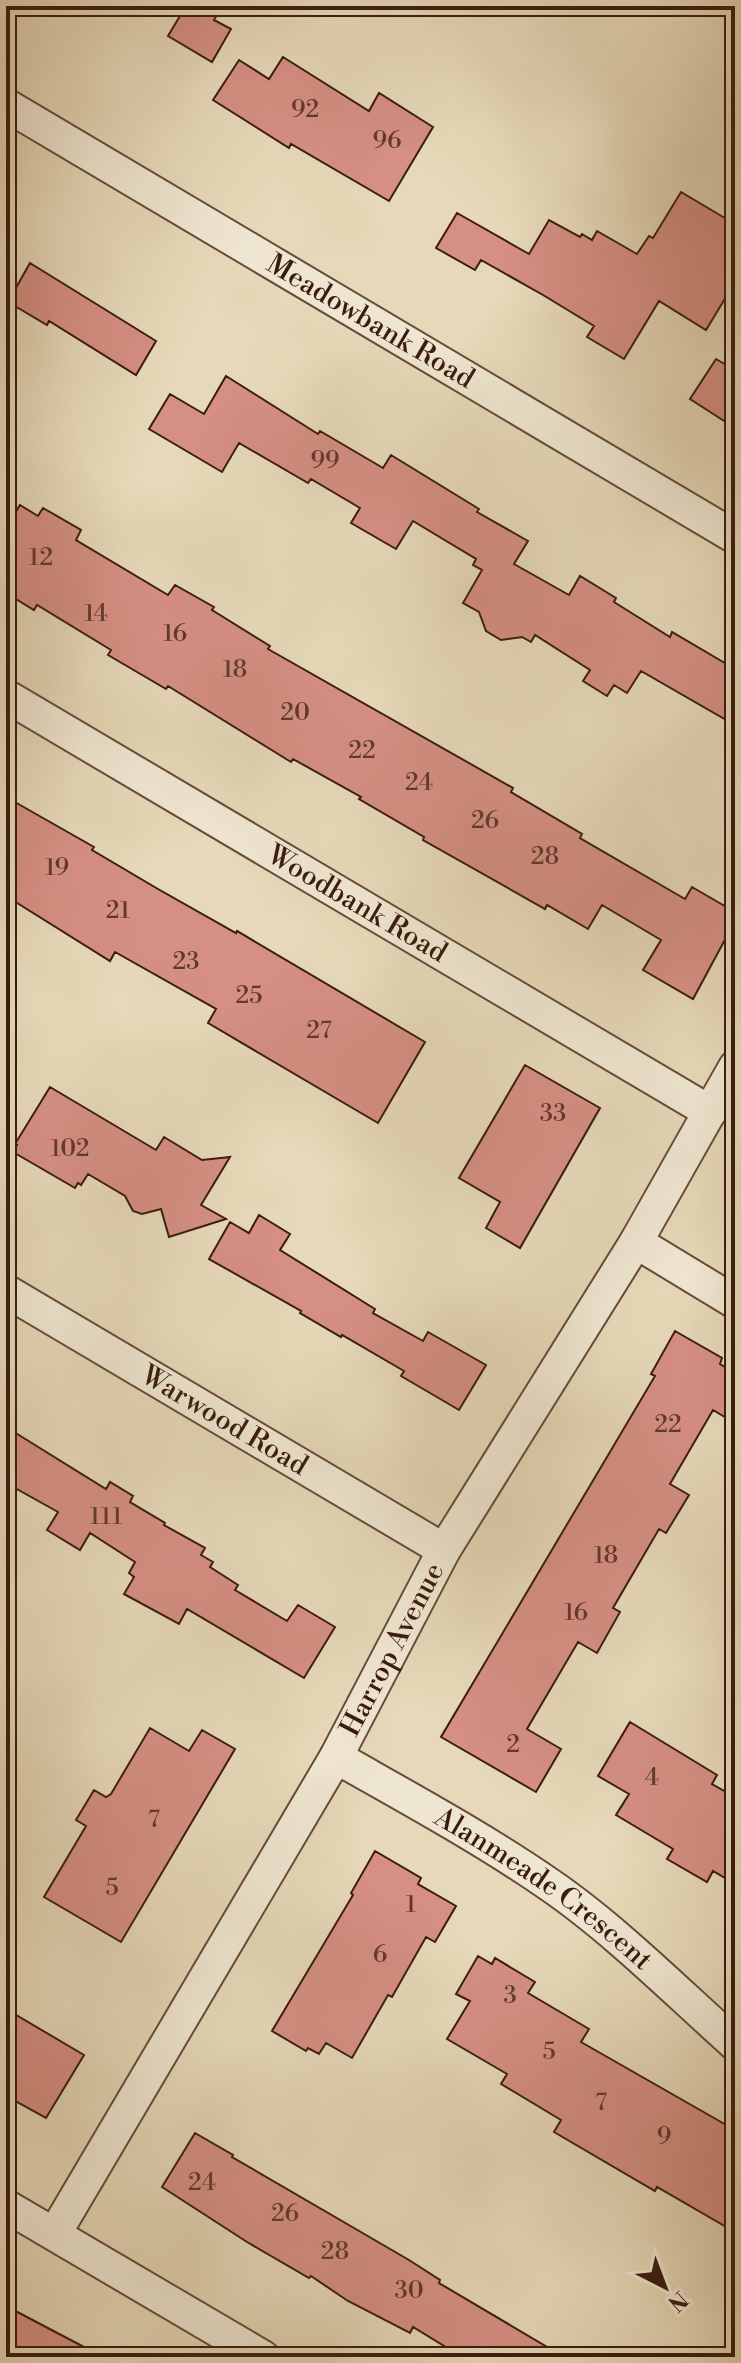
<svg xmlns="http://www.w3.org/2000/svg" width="741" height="2363" viewBox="0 0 741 2363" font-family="'Libre Bodoni',serif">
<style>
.building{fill:#d58f83;stroke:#3a1c0f;stroke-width:2}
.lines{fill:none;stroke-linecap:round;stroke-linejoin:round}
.minor-casing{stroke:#654b39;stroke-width:36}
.minor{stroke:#efe6d1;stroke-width:32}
.labels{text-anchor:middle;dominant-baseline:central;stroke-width:7;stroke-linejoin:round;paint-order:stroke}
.number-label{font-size:24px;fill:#61392c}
.street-label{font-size:28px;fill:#3a1c0f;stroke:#efe6d1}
</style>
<rect width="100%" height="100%" fill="#e6d8b8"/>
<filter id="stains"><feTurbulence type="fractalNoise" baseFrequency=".0025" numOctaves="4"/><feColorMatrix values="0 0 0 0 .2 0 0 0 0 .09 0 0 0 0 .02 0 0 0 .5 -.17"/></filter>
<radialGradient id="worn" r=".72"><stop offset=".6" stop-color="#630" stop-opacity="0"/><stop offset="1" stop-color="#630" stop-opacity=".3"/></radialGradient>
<!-- building -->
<path class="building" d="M186,6H222L214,20L231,29L212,62L168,36Z
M283,57L369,111L379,93L433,127L389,201L291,144L289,148L213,100L239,60L269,79Z
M681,192L735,224V282L706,330L659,301L624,359L587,337L594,326L543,295L481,260L475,270L436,248L457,213L529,254L549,220L580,237L582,234L592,240L597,231L637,254L649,236L653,238Z
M30,263L156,341L136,375L49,321L47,325L8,302Z
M716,359L735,370V428L690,399Z
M226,376L318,434L320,431L383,468L391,455L479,509L477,512L528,541L514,564L569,595L580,576L616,598L614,602L670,637L672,632L735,669V725L641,671L627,693L614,685L607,696L583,681L590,670L535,635L531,642L522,637L501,640L486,631L479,612L463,603L482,570L473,565L476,559L413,521L396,549L351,523L360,508L311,479L308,483L239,443L222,472L149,429L170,394L204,414Z
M20,505L38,516L43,508L81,530L76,540L168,595L175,585L214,607L212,610L270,646L268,649L513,788L511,792L582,834L580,838L685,899L692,887L735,912V921L693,999L643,970L661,940L602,905L588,929L547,905L545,909L423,840L424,837L359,799L361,797L293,759L291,762L168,686L166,689L108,655L111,650L37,605L34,610L6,593V528Z
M6,797L94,847L92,850L158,889L236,933L237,931L425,1042L378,1123L208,1023L216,1009L115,952L110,961L6,896Z
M525,1065L600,1108L520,1248L486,1228L500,1202L459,1178Z
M50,1087L156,1150L164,1137L202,1160L230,1157L201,1205L226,1219L169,1237L161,1209L142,1214L133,1211L125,1196L88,1174L81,1185L78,1183L75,1188L13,1152L17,1145L15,1144Z
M259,1215L290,1234L280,1250L375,1309L373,1313L423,1341L428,1332L486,1365L459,1410L401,1376L404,1371L342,1335L341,1337L300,1313L301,1311L209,1259L230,1222L249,1233Z
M675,1331L722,1358L720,1364L735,1373V1423L713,1410L670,1484L689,1495L666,1533L659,1529L613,1608L620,1612L597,1653L578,1642L527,1729L561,1749L536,1792L441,1737L655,1376L651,1374Z
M6,1427L106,1489L110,1482L133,1496L130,1502L165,1523L164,1525L205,1548L201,1555L213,1562L210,1567L238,1585L235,1590L287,1621L298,1605L335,1627L304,1678L187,1609L179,1624L124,1594L134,1577L129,1573L135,1562L90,1533L80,1550L47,1530L58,1512L6,1483Z
M630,1722L717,1775L712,1784L735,1797V1884L713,1871L707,1882L667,1859L673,1849L616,1815L629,1794L598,1776Z
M150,1728L189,1751L202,1730L235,1749L121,1942L44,1897L86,1826L76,1820L94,1790L106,1797L111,1794Z
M375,1851L421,1878L418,1884L456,1906L435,1942L426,1937L392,1997L388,1995L352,2058L326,2043L319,2054L308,2048L306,2051L272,2031L353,1895L351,1893Z
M478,1956L492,1964L495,1958L535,1982L528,1993L589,2029L581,2042L735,2130V2232L657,2187L655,2191L554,2132L561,2120L501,2084L507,2074L447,2039L470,2001L456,1994Z
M6,2009L84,2055L46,2118L6,2096Z
M195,2133L233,2155L232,2157L409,2260L440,2280L439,2283L564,2357H462L413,2327L410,2333L348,2301L311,2276L309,2278L247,2242L162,2187Z
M6,2306L103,2357H6Z"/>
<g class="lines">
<!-- minor casing -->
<g class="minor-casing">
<g id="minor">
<path id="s1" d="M6,105L735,537"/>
<path id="s2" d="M6,696L710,1112"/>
<path d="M636,1242L735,1302"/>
<path id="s3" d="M6,1291L444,1550"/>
<path id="s4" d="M336,1757C408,1798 482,1838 550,1885C614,1929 677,1992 735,2044"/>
<path d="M6,2206L263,2357"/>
<path id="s5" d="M55,2233L336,1757L444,1550L636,1242L735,1067"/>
</g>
</g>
<!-- minor -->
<use href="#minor" class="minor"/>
</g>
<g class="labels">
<!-- number labels -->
<g class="number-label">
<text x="305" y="110">92</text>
<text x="387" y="141">96</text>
<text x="325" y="461">99</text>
<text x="41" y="558">12</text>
<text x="96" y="614">14</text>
<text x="175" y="634">16</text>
<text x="235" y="670">18</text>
<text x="295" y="713">20</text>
<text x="362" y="751">22</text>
<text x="419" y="783">24</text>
<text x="485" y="821">26</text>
<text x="545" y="857">28</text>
<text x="57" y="868">19</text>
<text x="118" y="911">21</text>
<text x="186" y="962">23</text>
<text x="249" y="996">25</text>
<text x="319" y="1031">27</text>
<text x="553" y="1114">33</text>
<text x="70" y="1149">102</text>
<text x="668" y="1425">22</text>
<text x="106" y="1517">111</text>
<text x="606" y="1556">18</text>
<text x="576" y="1613">16</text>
<text x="513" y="1745">2</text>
<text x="652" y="1778">4</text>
<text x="154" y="1820">7</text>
<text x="112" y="1888">5</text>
<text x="411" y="1905">1</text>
<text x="380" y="1955">6</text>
<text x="510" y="1996">3</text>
<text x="549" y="2052">5</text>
<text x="601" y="2103">7</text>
<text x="664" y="2137">9</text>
<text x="202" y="2183">24</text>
<text x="285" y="2214">26</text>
<text x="335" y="2252">28</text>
<text x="409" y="2291">30</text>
</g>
<!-- street labels -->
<g class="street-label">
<text stroke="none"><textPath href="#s1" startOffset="424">Meadowbank Road</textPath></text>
<text stroke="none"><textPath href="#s2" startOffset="408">Woodbank Road</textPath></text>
<text stroke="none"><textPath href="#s3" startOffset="254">Warwood Road</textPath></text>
<text stroke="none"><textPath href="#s5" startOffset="674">Harrop Avenue</textPath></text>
<text stroke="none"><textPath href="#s4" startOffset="246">Alanmeade Crescent</textPath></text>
</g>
</g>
<!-- margin -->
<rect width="741" height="2363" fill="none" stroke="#e6d8b8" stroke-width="32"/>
<rect x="8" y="8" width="725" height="2347" fill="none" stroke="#3a1c0f" stroke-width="4"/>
<rect x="16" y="16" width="709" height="2331" fill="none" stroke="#3a1c0f" stroke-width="2"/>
<!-- north arrow -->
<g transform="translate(665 2287) rotate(138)" stroke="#efe6d1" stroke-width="6" paint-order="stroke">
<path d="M0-6L14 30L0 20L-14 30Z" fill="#3a1c0f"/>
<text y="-12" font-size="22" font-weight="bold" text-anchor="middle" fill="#3a1c0f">N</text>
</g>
<rect width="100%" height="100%" filter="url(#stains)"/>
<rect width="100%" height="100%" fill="url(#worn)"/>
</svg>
